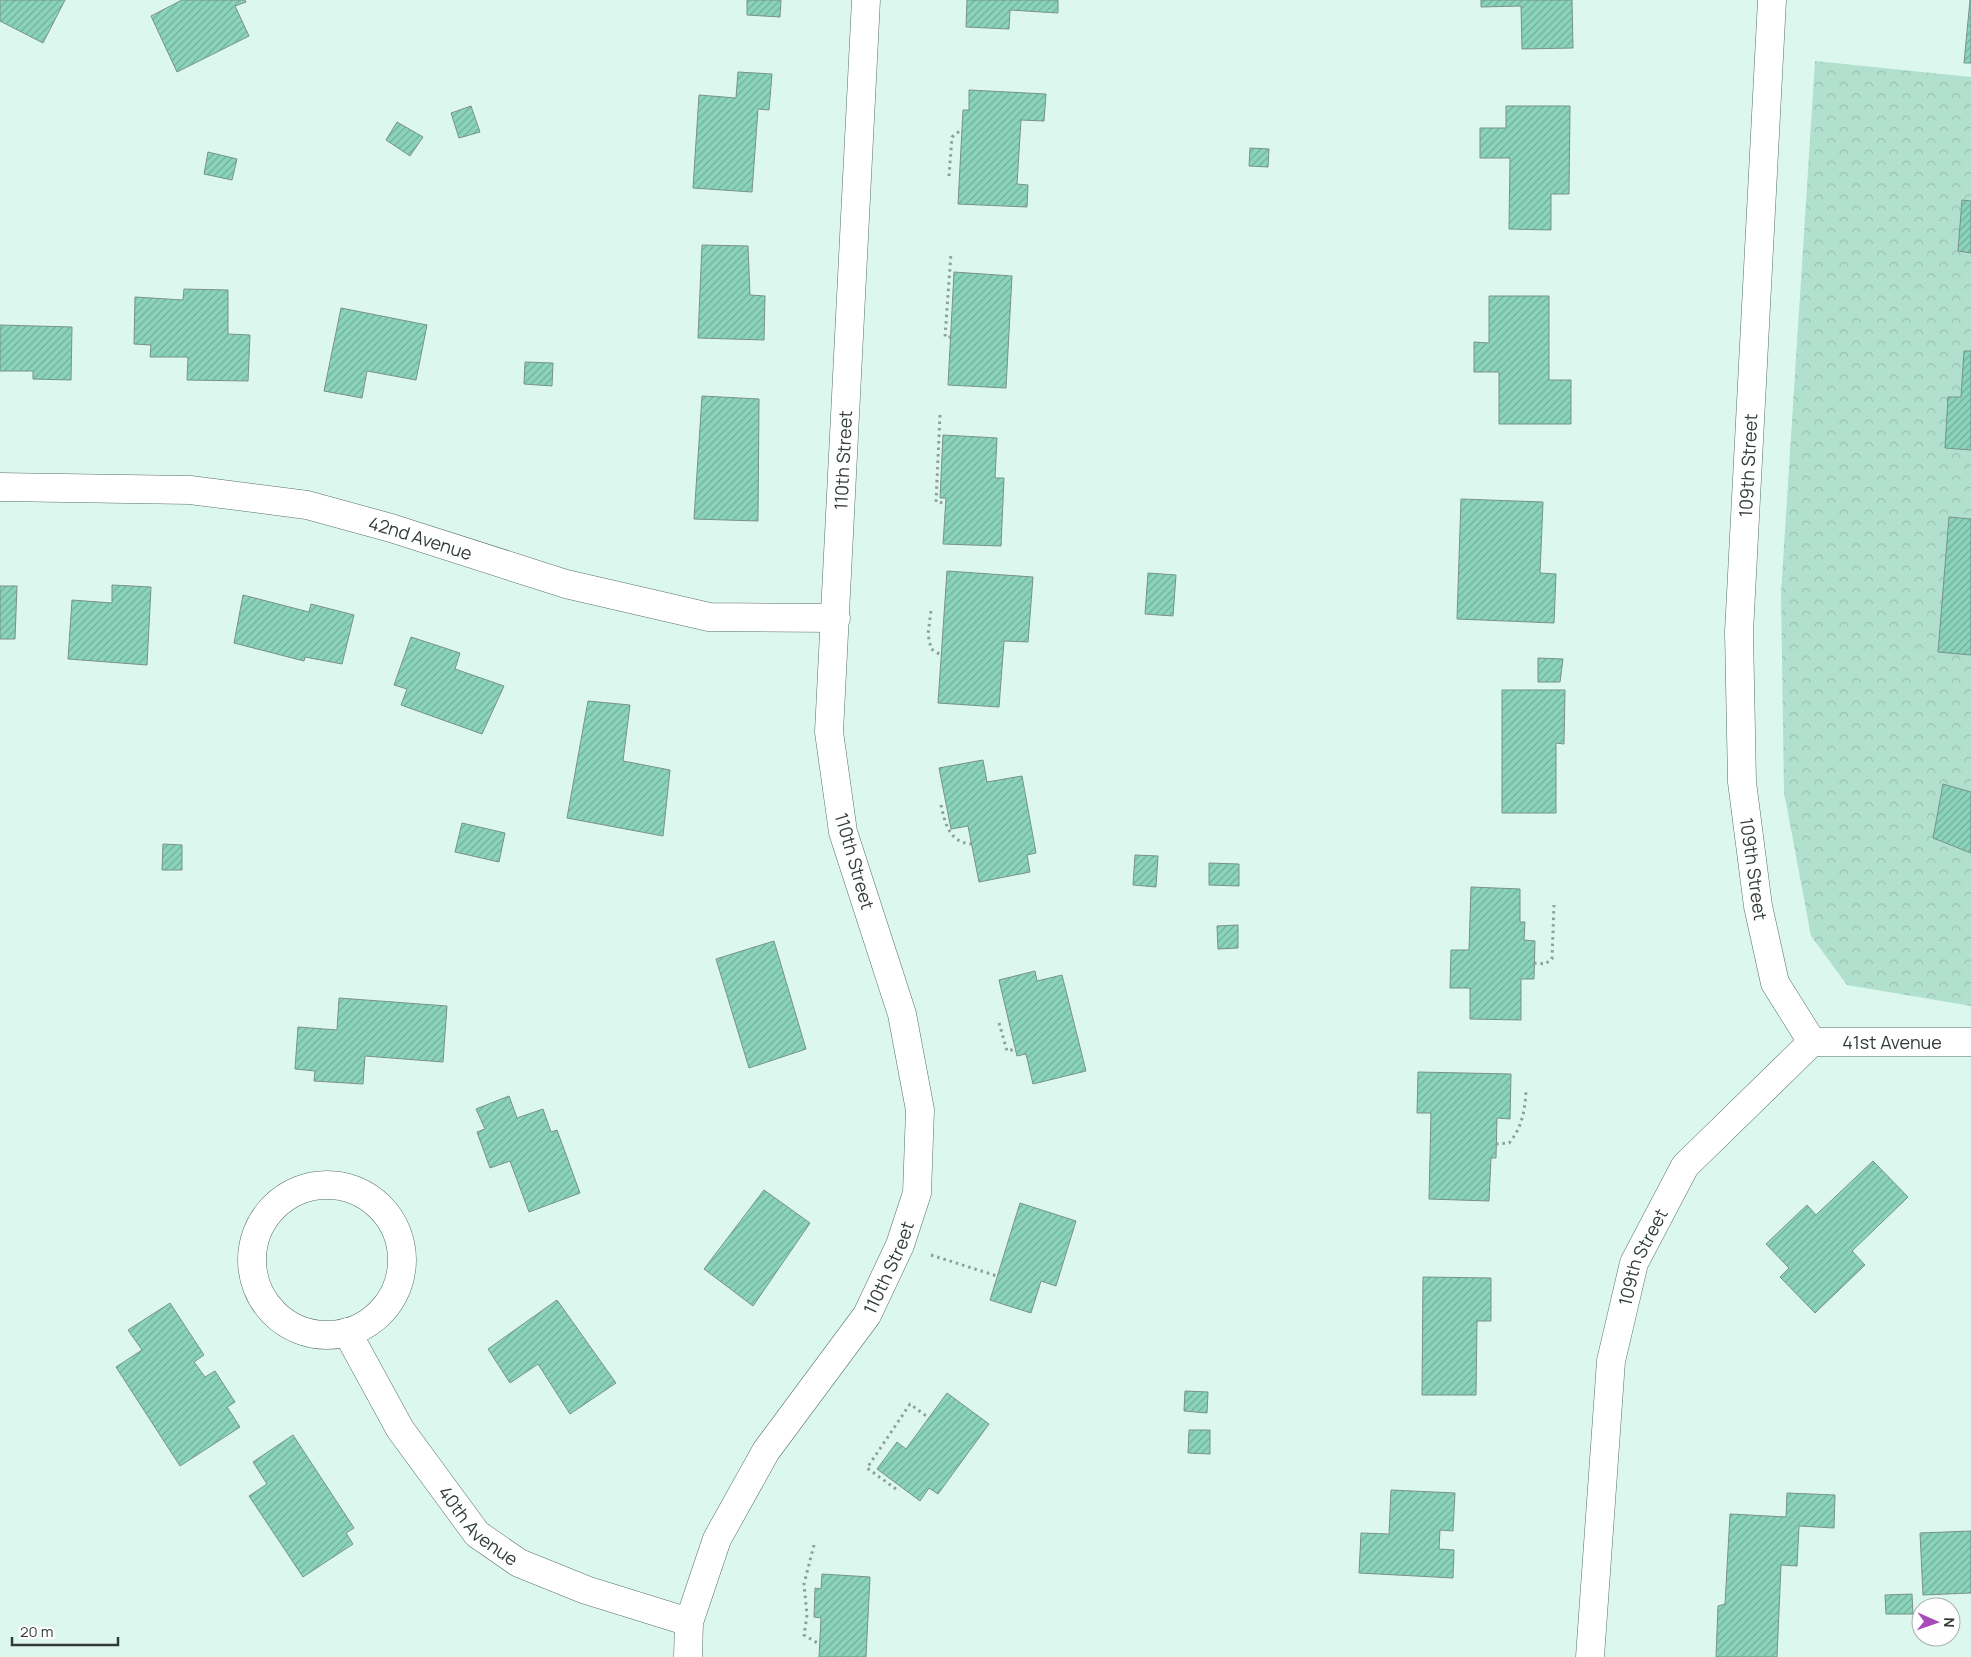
<svg xmlns="http://www.w3.org/2000/svg" width="1971" height="1657" viewBox="0 0 1971 1657" font-family="Manrope,sans-serif">
<style>
.forest{fill:url(#forest-crowns)}
.building{fill:url(#building-hatch);stroke:#799289}
.lines{fill:none;stroke-linecap:round;stroke-linejoin:round}
.minor-casing{stroke:#577067;stroke-width:29}
.path{stroke:#8ca099;stroke-width:3;stroke-dasharray:2.5 4;stroke-linecap:butt}
.minor{stroke:#fff;stroke-width:28}
.labels{text-anchor:middle;dominant-baseline:central;stroke-width:4.5;stroke-linejoin:round;paint-order:stroke}
.street-label{font-size:18px;fill:#313c38;stroke:#fefefe}
</style>
<defs>
<pattern id="forest-crowns" width="20" height="18" patternUnits="userSpaceOnUse" patternTransform="scale(1.25)"><rect width="20" height="18" fill="#b1e0cf"/><path d="M2 6a3 3 0 1 1 6 0M12 15a3 3 0 1 1 6 0" fill="none" stroke="#99c1b2"/></pattern>
<pattern id="building-hatch" width="6" height="6" patternUnits="userSpaceOnUse" patternTransform="scale(1.25)"><rect width="6" height="6" fill="#8bd4bc"/><path d="M-1 1l2-2M0 6l6-6M5 7l2-2" fill="none" stroke="#72ad9a"/></pattern>
</defs>
<rect width="100%" height="100%" fill="#dcf8ee"/>
<!-- forest -->
<path class="forest" d="M1815,61L1971,77V1006L1847,985L1811,936L1784,792L1781,593Z"/>
<!-- building -->
<path class="building" d="M0,0H65L43,43L0,21Z
M182,0H245L246,2L235,6L249,36L177,72L151,16Z
M747,0H781L780,17L747,15Z
M967,0H1058V13L1010,10L1009,29L966,27Z
M1481,0H1572L1573,48L1522,49L1521,6L1481,7Z
M1970,0H1971V63H1964Z
M738,72L772,74L769,110L758,109L752,192L693,188L699,95L736,98Z
M969,90L1046,94L1044,121L1021,120L1017,184L1028,185L1027,207L958,204L963,110H969Z
M471,106L480,132L459,138L451,113Z
M1506,106H1570L1569,194H1551V230L1509,229L1510,158H1480V128H1506Z
M397,122L423,137L410,156L386,140Z
M1250,148L1269,149L1268,167L1249,166Z
M208,152L237,159L232,180L204,174Z
M1962,200L1971,201V253L1958,251Z
M702,245L748,246L750,295L765,296L764,340L698,338Z
M954,272L1012,276L1006,388L948,385Z
M184,289L228,290V334L250,335L248,381L187,380L188,357H150L151,345L134,344L135,297L183,300Z
M1489,296H1549V380H1571V424H1499V372H1474V342L1489,343Z
M341,308L427,325L416,380L367,371L362,398L324,391Z
M0,325L72,327L71,380L33,379V371H0Z
M1964,351H1971V450L1945,448L1948,397H1961Z
M525,362L553,363L552,386L524,384Z
M702,396L759,399L758,521L694,519Z
M943,435L997,438L995,478H1004L1001,546L943,544L946,498H940Z
M1461,499L1543,502L1540,573L1556,574L1554,623L1457,619Z
M1949,517L1971,519V655L1938,652Z
M947,571L1033,577L1028,642L1004,641L999,707L938,703Z
M1148,573L1176,575L1173,616L1145,614Z
M112,585L151,587L147,665L68,659L72,600L112,603Z
M0,586H17L15,639H0Z
M243,595L309,612L311,604L354,615L342,664L305,657L304,661L234,643Z
M411,637L460,653L455,669L504,686L482,734L401,705L407,689L394,685Z
M1538,658L1563,659L1560,682H1538Z
M1502,690H1565L1564,744L1556,743V813H1502Z
M588,701L630,705L623,761L670,770L663,836L567,818Z
M983,760L987,782L1022,776L1036,853L1027,855L1030,872L979,882L968,826L951,829L939,768Z
M1943,784L1971,792V853L1933,838Z
M462,823L505,833L499,862L455,852Z
M163,844L182,845V870H162Z
M1135,855L1158,856L1156,887L1133,885Z
M1209,863L1239,864V886L1209,885Z
M1471,887L1520,889V922H1525L1524,940L1535,941L1534,979H1521V1020L1470,1019V988H1450L1451,950H1469Z
M1238,925V948L1218,949L1217,926Z
M774,941L806,1049L749,1068L716,959Z
M1035,971L1037,981L1062,975L1086,1071L1033,1084L1026,1054L1017,1056L999,980Z
M339,998L447,1006L443,1062L365,1056L363,1084L314,1081L315,1071L295,1069L298,1027L337,1030Z
M1418,1072L1511,1074L1510,1119L1497,1118L1496,1158H1491L1489,1201L1429,1199L1431,1113H1417Z
M509,1096L517,1118L543,1109L551,1132L557,1130L580,1193L529,1212L510,1161L490,1168L477,1132L485,1129L476,1109Z
M1873,1161L1908,1197L1852,1251L1865,1265L1815,1313L1780,1277L1789,1268L1766,1244L1807,1205L1816,1215Z
M764,1190L810,1223L753,1306L704,1269Z
M1020,1203L1076,1221L1056,1286L1041,1281L1031,1313L990,1300Z
M1423,1277L1491,1278V1321H1477L1476,1395H1422Z
M557,1300L616,1383L570,1414L538,1364L510,1383L488,1349Z
M170,1303L204,1355L194,1362L205,1377L215,1371L235,1402L227,1407L240,1427L180,1466L116,1367L142,1350L128,1330Z
M1185,1391L1208,1392L1207,1413L1184,1411Z
M947,1393L989,1424L938,1494L929,1488L920,1501L877,1469L897,1442L906,1449Z
M1189,1430H1210V1454L1188,1453Z
M293,1435L354,1528L346,1533L353,1544L303,1577L249,1496L267,1484L253,1462Z
M1391,1490L1455,1493L1453,1531L1440,1530L1439,1549L1454,1550L1453,1578L1359,1573L1361,1533L1389,1534Z
M1787,1493L1835,1495L1834,1528L1799,1526L1797,1566L1781,1565L1777,1657H1716L1718,1606L1725,1604L1730,1514L1786,1517Z
M1971,1531V1593L1923,1595L1920,1533Z
M822,1574L870,1577L866,1657H819L821,1618L814,1617L815,1588L821,1589Z
M1912,1594L1913,1614H1886L1885,1595Z"/>
<g class="lines">
<!-- minor casing -->
<g class="minor-casing">
<g id="minor">
<path id="s1" d="M0,487L190,490L307,505L391,528L566,584L709,617L836,618"/>
<path id="s2" d="M1812,1042H1971"/>
<circle cx="327" cy="1260" r="75"/>
<path id="s3" d="M347,1332L400,1429L477,1534L519,1563L586,1590L689,1622"/>
<path id="s4" d="M688,1657L689,1622L717,1539L766,1451L867,1315L900,1245L917,1193L920,1110L902,1014L843,832L829,732L866,0"/>
<path id="s5" d="M1590,1657L1611,1361L1634,1263L1685,1166L1812,1042L1775,983L1758,906L1742,782L1739,632L1772,0"/>
</g>
</g>
<!-- path -->
<path class="path" d="M949,176L952,137L961,130
M951,337H945L951,253
M940,415L936,502L945,503
M931,611L928,634L931,649L941,655
M941,805C945,823 949,842 971,844
M1534,963L1545,964L1552,959L1554,905
M999,1023L1007,1051L1016,1049
M1496,1144L1509,1143C1522,1128 1525,1110 1526,1091
M931,1255L997,1276
M896,1489L867,1468L910,1404L929,1418
M814,1545L804,1584L807,1615L804,1635L819,1644"/>
<!-- minor -->
<use href="#minor" class="minor"/>
</g>
<g class="labels">
<!-- street labels -->
<g class="street-label">
<text stroke="none"><textPath href="#s4" startOffset="1270">110th Street</textPath></text>
<text stroke="none"><textPath href="#s5" startOffset="1275">109th Street</textPath></text>
<text stroke="none"><textPath href="#s1" startOffset="426">42nd Avenue</textPath></text>
<text transform="translate(855 861) rotate(74)">110th Street</text>
<text transform="translate(1754 869) rotate(82)">109th Street</text>
<text stroke="none"><textPath href="#s2" startOffset="80">41st Avenue</textPath></text>
<text stroke="none"><textPath href="#s5" startOffset="406">109th Street</textPath></text>
<text stroke="none"><textPath href="#s4" startOffset="445">110th Street</textPath></text>
<text stroke="none"><textPath href="#s3" startOffset="236">40th Avenue</textPath></text>
</g>
</g>
<!-- north arrow -->
<g transform="translate(1936 1622) rotate(92)"><circle r="24" fill="#fefefe" stroke="#acb0af"/>
<path d="M0-4L9 19L0 12L-9 19Z" fill="#a64bb7"/>
<text y="-8" font-size="14" font-weight="bold" text-anchor="middle" fill="#313c38">N</text>
</g>
<!-- scale -->
<path d="M12 1637v8h106v-8" fill="none" stroke="#313c38" stroke-width="2.5"/>
<text x="20" y="1637" font-size="15" fill="#313c38" stroke="#fefefe" stroke-width="4" paint-order="stroke">20 m</text>
</svg>
